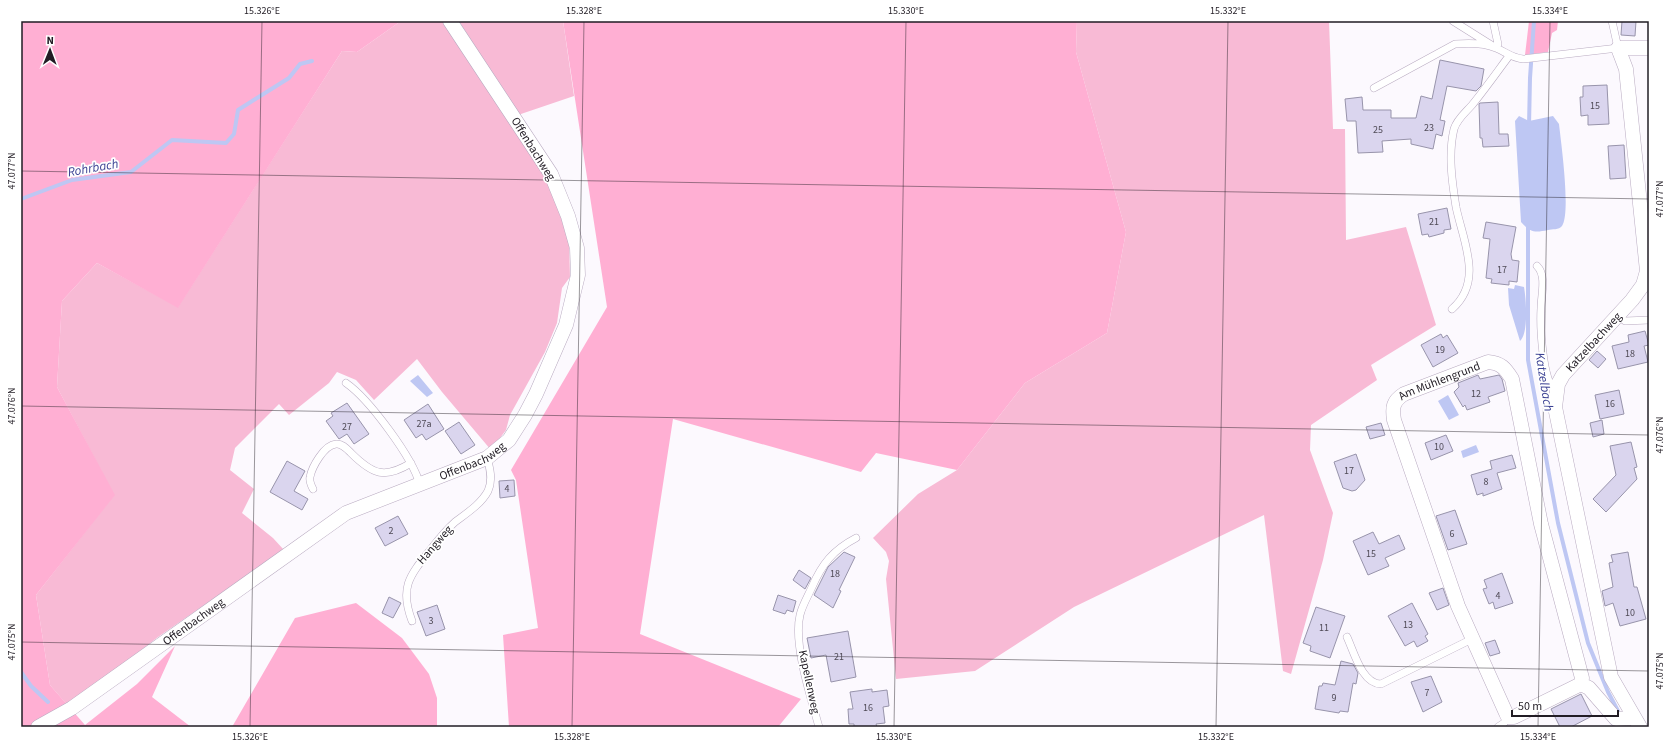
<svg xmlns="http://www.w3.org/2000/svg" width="1670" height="748" viewBox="0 0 1670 748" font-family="'Source Sans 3',sans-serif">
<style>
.green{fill:#f8bad5}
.forest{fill:#ffafd3}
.water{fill:#bec7f3}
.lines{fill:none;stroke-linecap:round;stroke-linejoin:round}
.stream{stroke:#bec7f3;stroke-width:4}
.building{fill:#dad5ee;stroke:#9894ab}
.service-casing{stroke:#b9abc1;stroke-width:8}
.minor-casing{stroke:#b9abc1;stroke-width:15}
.service{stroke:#fff;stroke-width:7}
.minor{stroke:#fff;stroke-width:14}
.ticks{fill:none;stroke:#211c24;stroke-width:1;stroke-opacity:0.45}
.labels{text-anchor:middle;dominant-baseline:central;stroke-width:3.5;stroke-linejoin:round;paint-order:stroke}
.number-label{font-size:10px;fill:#4f4a56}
.street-label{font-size:12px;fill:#211c24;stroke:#fff}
.water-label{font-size:13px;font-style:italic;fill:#3b4193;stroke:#fff}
.neatline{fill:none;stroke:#211c24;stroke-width:1.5}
.ticks-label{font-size:10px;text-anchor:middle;fill:#211c24}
</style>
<rect width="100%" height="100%" fill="#fcf9fe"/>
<!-- green -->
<path class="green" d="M401,21H446L543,172L563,213L569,238L570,277L562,288L557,323L545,352L510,415L506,430L491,450L442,392L417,359L374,400L356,380L337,372L329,383L289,415L279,404L235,448L230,470L254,489L242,513L273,538L284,550L158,637L69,707L50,685L36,595L114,495L57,387L62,301L97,263L178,307L342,51L357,52Z
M459,21H563L574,96L518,115Z
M1077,21H1329L1333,129H1345L1346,240L1406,227L1436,325L1371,365L1377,380L1311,425L1310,450L1333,513L1323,560L1291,674L1283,671L1264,515L1074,607L975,671L896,679L886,579L889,561L886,552L873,538L918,494L957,470L1025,383L1107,333L1126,232L1076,52Z"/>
<!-- forest -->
<path class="forest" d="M21,21H401L357,52L342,51L178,308L97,263L62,301L57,387L115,495L36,595L50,685L85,725L137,684L175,646L152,697L191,727H21Z
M563,21H1077L1076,52L1126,232L1107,333L1025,383L957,470L876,453L861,472L673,419L640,634L801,699L778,727H509L503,635L538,628L516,480L511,470L607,307Z
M1529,21H1558L1557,30L1552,33L1548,52L1525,55Z
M356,603L402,638L429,674L437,698V727H232L295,618Z"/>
<!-- water -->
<path class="water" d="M1519,116L1529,121L1553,116L1559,124C1561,142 1571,213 1562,226C1559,230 1552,229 1548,230C1534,233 1530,232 1521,222L1515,121Z
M1515,285L1524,287C1526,298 1529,333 1520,341L1509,305L1508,288L1514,289Z
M418,375L433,393L427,397L410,381Z
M1448,395L1459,415L1449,420L1438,401Z
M1476,445L1479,452L1463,458L1461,451Z"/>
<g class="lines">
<!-- stream -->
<path class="stream" d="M1529,126L1530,78L1534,21
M21,199L72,180L131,172L172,140L226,143L234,134L238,110L289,78L300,64L312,61
M1528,225V360L1558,523L1588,643L1608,692L1618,711
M21,672L31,686L48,702"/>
</g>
<!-- building -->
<path class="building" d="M1622,21H1636L1635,36L1621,35Z
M1440,60L1484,69L1481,86L1476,91L1447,86L1440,120L1445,121L1442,136L1436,134L1433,149L1411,144V139L1382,141L1383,152L1358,153L1356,121H1347L1345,99L1362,97L1363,110H1391V118H1416L1421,96L1432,99Z
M1607,85L1609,124L1588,125V115L1581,116L1580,97H1583V86Z
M1498,102L1499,134H1508L1509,146L1483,147L1482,138H1480L1479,104L1480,103Z
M1624,145L1626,178L1610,179L1608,146Z
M1447,208L1451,229L1444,230V233L1429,237L1428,234L1422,235L1418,214Z
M1486,222L1516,227L1511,254L1512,260L1519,261L1517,282L1509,281V285L1491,283L1492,279L1486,278L1490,239L1483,238Z
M1645,331L1649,345L1644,346L1648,362L1618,369L1612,346L1629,342L1628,335Z
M1441,334L1443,338L1447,335L1458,353L1433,367L1421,345Z
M1597,351L1606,359L1598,368L1589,360Z
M1478,375L1480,379L1499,375L1502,379L1505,391L1488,397L1490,402L1467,410L1465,405L1463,407L1454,392L1459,387L1458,383Z
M1619,390L1624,414L1600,419L1595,395Z
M347,403L369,434L354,444L347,434L339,439L326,421L333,416L331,413Z
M428,404L444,429L426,440L422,434L416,438L404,420Z
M1602,420L1604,434L1593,437L1590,423Z
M459,422L475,445L461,454L445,431Z
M1381,423L1385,435L1370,439L1366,427Z
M1446,435L1453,451L1431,460L1425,443Z
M1631,442L1637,467L1634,468L1637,479L1606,512L1593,499L1616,475L1610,446Z
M1356,454L1365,480L1356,490L1352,491L1343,488L1334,462Z
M1512,455L1516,468L1497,473L1502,489L1483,496V493L1477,495L1471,475L1492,469L1490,461Z
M287,461L305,471L294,491L308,499L302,510L270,492Z
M514,480L515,496L500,498L499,481Z
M1455,510L1467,544L1448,550L1436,516Z
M398,516L408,534L385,546L375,528Z
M1373,532L1379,544L1399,535L1405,549L1385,558L1389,566L1368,575L1353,541Z
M844,552L855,557L839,590L841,591L833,608L814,595L828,567Z
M1628,552L1634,587H1637L1646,619L1620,626L1613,603L1605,606L1602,591L1613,587L1609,563L1613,562L1611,555Z
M799,570L811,578L805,589L793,580Z
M1502,573L1513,603L1495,609L1493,602L1489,604L1483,589L1487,588L1484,580Z
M1443,588L1449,605L1437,610L1429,593Z
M778,595L796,601L793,612L787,610L785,614L773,610Z
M389,597L401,603L393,618L382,613Z
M1412,603L1428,634L1425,636L1428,641L1417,647L1414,641L1405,646L1388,616Z
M437,605L445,629L426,636L417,612Z
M1316,607L1345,616L1330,658L1310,651L1311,646L1303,643Z
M848,631L856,677L831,682L826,655L811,658L807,638Z
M1495,640L1500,653L1490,656L1485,643Z
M1341,661L1353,664L1358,673L1356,684L1353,683L1348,712L1340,711L1339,713L1315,709L1319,686H1322L1323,683L1335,685Z
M1431,676L1442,702L1423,712L1411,682Z
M872,689V692L887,690L889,706L883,707L885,723L876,724L877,727H854V724H849L848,709H853L850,692Z
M1581,694L1592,716L1571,727H1560L1551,709Z"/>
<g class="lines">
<!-- service casing -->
<g class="service-casing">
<path id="service" d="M1453,21L1496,48L1498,44L1493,21
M1374,88L1455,44C1467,43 1485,43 1496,48C1506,52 1512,58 1523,59L1618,48L1612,21
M1537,266C1547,276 1541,295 1541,308C1540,325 1542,381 1556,392
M1452,309C1484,281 1463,241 1456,207C1452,182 1448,154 1454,129C1457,119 1466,112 1472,105C1485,89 1497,72 1509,56
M1618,316L1625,321L1649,320
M346,383C369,399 413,458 420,485
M313,489C311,485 309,481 310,477C312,467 324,445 336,444C342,443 347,449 351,453C373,475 385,479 411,463
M412,621C399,587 410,575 431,549C438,540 446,530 455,522C467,513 481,504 488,491C493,480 490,468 487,458
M1347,637C1354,652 1362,684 1381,684L1472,639
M819,727C811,698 793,644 800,615C802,606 808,596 812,587C822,564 833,550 856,538
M1498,727L1504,723L1508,717"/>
</g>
<!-- minor casing -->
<g class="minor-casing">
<g id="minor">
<path id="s1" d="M1581,684L1514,717H1508L1506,713L1458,606L1394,420C1392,407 1393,401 1404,394L1488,362C1501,363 1505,368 1512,379L1541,524L1582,678L1581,684L1589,688L1616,719L1633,718"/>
<path id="s2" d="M38,727L72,708L346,513L487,458L509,440L525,415L536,394L566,325L578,275L577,248L568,216L551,174L450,21"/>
<path id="s3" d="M1640,727L1611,677L1555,407L1558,384L1563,375L1632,300L1643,285L1647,271L1626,69L1618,48H1649"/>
</g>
</g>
<!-- service -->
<use href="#service" class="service"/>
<!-- minor -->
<use href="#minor" class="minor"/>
</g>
<!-- ticks -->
<path class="ticks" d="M21,171L1649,199M21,406L1649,435M21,642L1649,671M250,727L262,21M572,727L584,21M894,727L906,21M1216,727L1228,21M1538,727L1550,21"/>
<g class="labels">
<!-- number labels -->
<g class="number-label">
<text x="1595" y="106">15</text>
<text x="1429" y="128">23</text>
<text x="1378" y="130">25</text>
<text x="1434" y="222">21</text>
<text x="1502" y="270">17</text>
<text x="1440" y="350">19</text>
<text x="1630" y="354">18</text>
<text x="1476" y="394">12</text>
<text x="1610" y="404">16</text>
<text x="424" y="424">27a</text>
<text x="347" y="427">27</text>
<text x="1439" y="447">10</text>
<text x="1349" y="471">17</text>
<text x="1486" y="482">8</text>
<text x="507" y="489">4</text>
<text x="391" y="531">2</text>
<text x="1452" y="534">6</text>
<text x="1371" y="554">15</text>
<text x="835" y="574">18</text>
<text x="1498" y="596">4</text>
<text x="1630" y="613">10</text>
<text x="431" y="621">3</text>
<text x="1408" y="625">13</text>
<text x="1324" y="628">11</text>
<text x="839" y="657">21</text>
<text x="1427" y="693">7</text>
<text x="1334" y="698">9</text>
<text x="868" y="708">16</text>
</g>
<!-- street labels -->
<g class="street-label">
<text transform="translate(533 149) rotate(58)">Offenbachweg</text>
<text stroke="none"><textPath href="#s3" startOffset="412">Katzelbachweg</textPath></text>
<text stroke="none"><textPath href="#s1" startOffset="467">Am Mühlengrund</textPath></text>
<text stroke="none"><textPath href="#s2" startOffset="512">Offenbachweg</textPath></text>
<text transform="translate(435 545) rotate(-49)">Hangweg</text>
<text stroke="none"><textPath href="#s2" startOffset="188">Offenbachweg</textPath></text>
<text transform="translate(809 682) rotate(78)">Kapellenweg</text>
</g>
<!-- water labels -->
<g class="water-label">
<text transform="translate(93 168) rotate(-10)">Rohrbach</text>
<text transform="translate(1544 382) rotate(81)">Katzelbach</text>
</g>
</g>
<!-- border -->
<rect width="1670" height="748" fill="none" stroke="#ffffff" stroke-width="44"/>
<!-- north arrow -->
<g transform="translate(50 50) rotate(1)" stroke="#ffffff" stroke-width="3" paint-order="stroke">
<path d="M0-3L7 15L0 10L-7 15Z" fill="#211c24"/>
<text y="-6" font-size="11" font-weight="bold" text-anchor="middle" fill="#211c24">N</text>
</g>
<!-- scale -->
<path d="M1512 710v6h106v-6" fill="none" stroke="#211c24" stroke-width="2"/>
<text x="1518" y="710" font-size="12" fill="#211c24" stroke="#ffffff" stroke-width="3" paint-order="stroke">50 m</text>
<rect x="22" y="22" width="1626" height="704" class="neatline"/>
<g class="ticks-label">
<text x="262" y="14">15.326°E</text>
<text x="584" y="14">15.328°E</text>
<text x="906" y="14">15.330°E</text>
<text x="1228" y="14">15.332°E</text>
<text x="1550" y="14">15.334°E</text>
<text transform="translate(11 171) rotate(-90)" y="4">47.077°N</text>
<text transform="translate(1659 199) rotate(-90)" y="4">47.077°N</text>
<text transform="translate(11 406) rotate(-90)" y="4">47.076°N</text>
<text transform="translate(1659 435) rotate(-90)" y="4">47.076°N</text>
<text transform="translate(11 642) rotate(-90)" y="4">47.075°N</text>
<text transform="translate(1659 671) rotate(-90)" y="4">47.075°N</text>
<text x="250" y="740">15.326°E</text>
<text x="572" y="740">15.328°E</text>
<text x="894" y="740">15.330°E</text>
<text x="1216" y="740">15.332°E</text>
<text x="1538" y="740">15.334°E</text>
</g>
</svg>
